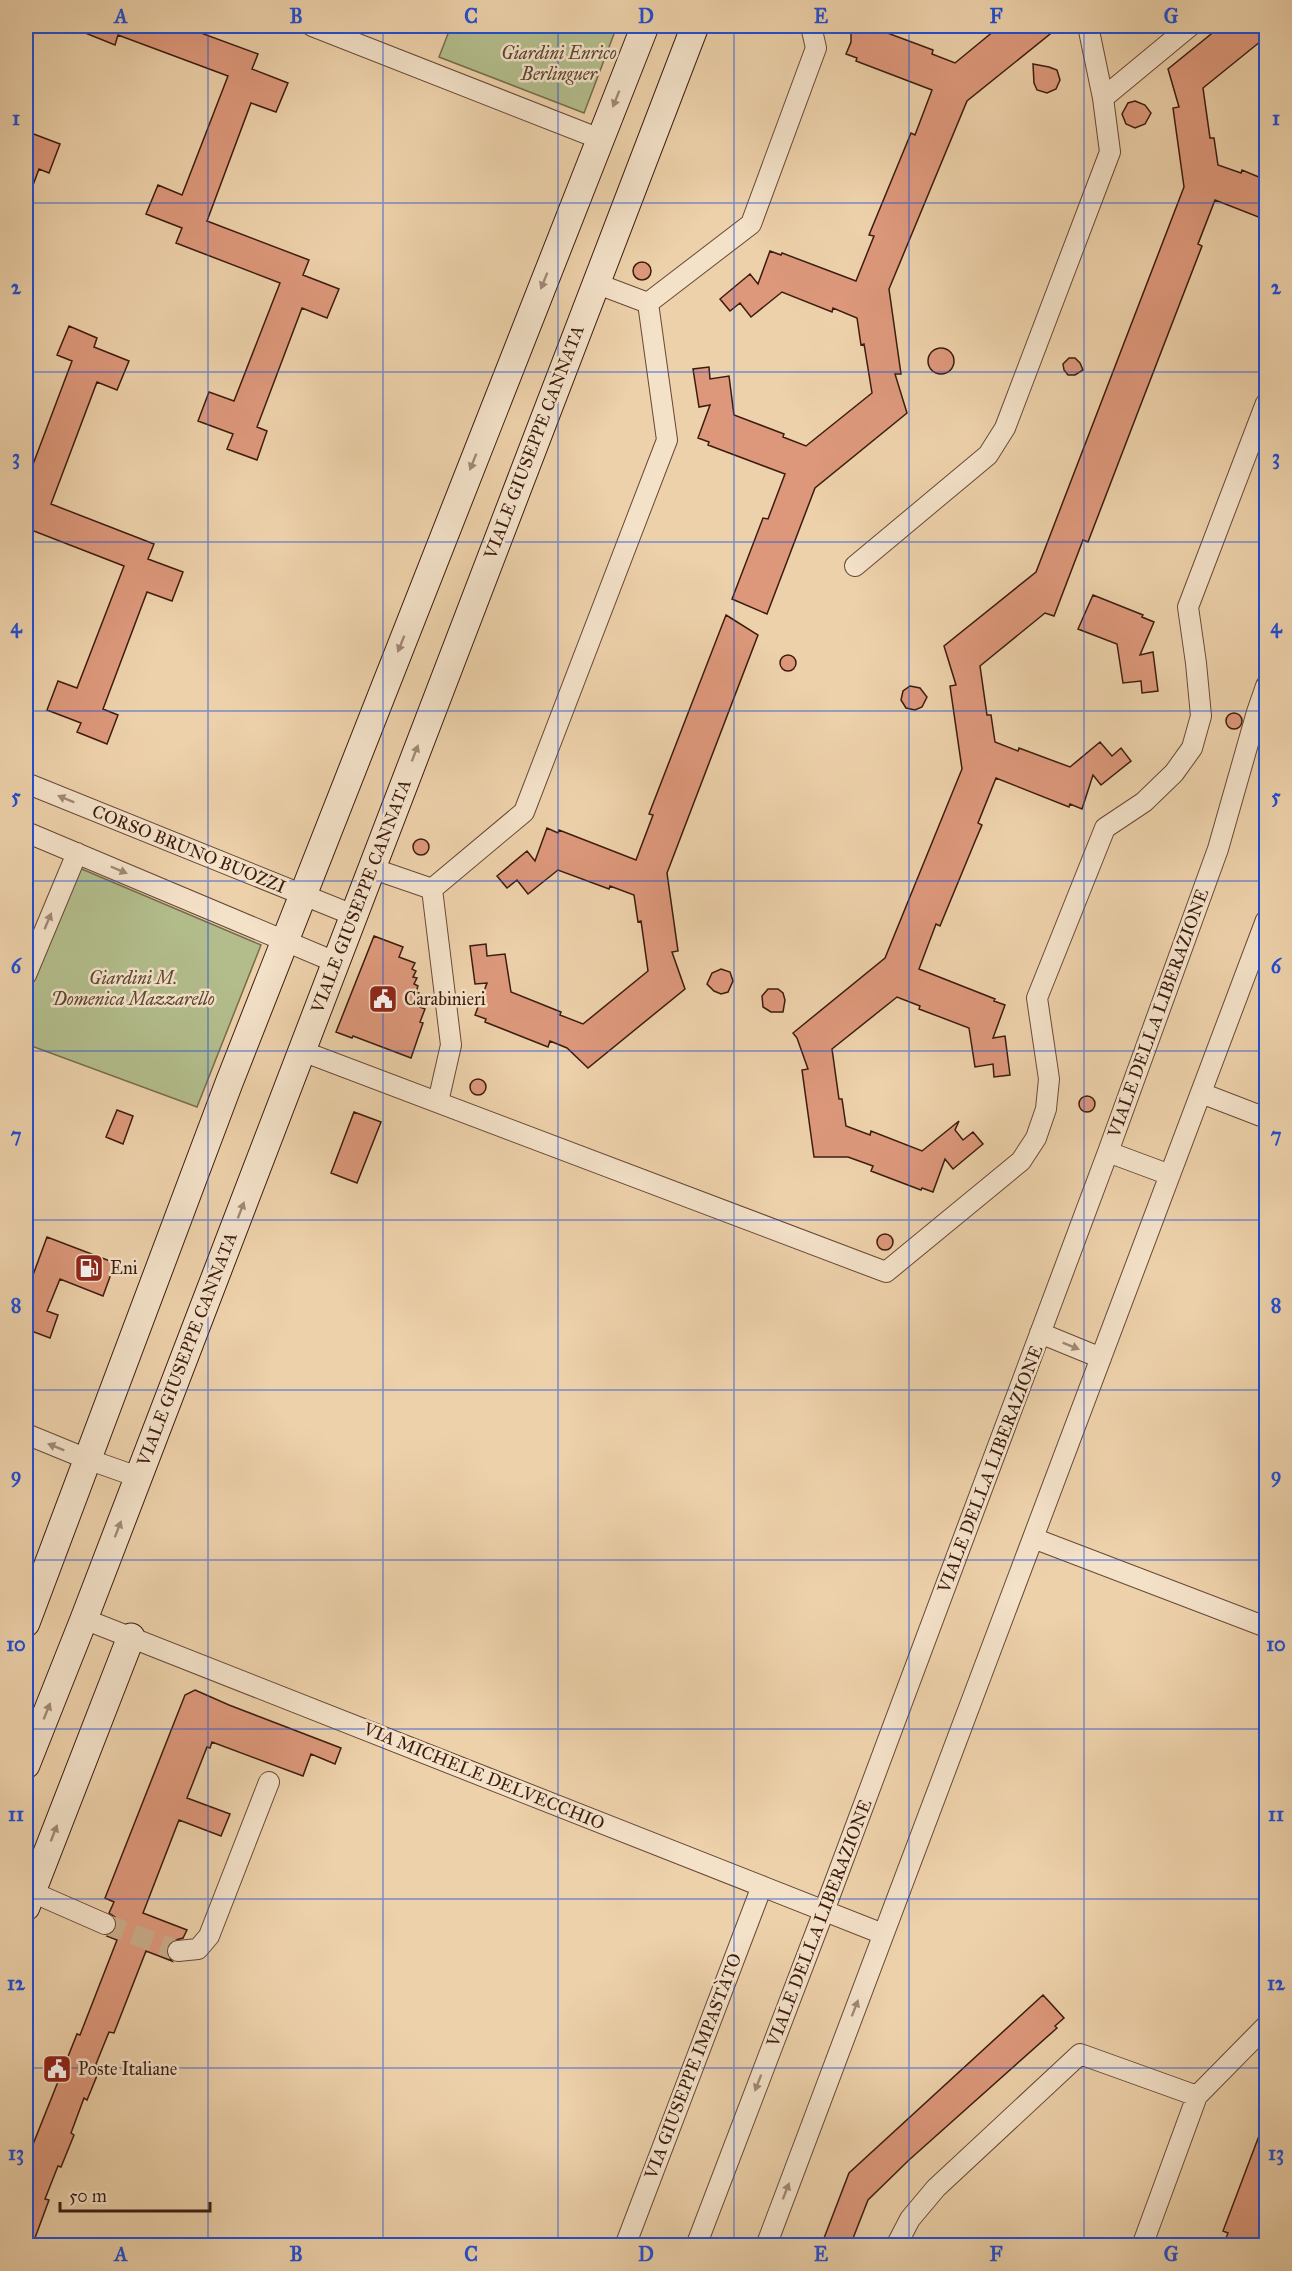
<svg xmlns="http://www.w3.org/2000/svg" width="1292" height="2271" viewBox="0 0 1292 2271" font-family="'IM FELL Great Primer',serif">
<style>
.green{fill:#b3bd8c;stroke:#786c4e;stroke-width:1.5}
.building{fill:#dd987b;stroke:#3c1c0f;stroke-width:1.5}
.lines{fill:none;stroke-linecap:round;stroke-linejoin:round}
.street-tunnel{stroke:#caad8b;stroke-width:20;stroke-dasharray:20 10;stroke-linecap:butt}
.street-casing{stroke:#684936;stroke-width:22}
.secondary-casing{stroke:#3c1c0f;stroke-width:29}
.street{stroke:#f3e1c8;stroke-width:20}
.secondary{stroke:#f3e1c8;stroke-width:27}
.oneway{fill:#a18875}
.grid{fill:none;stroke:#1d4ed8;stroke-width:1.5;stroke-opacity:0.55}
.labels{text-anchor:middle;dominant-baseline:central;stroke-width:5;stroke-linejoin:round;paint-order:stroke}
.park-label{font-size:18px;font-style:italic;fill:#5a442e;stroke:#f3e1c8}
.street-label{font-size:18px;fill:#3c1c0f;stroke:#f3e1c8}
.poi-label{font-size:18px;fill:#3c1c0f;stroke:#f3e1c8;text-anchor:start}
.neatline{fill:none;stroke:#1d4ed8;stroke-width:2}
.grid-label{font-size:20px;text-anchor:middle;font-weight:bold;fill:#1d4ed8}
</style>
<rect width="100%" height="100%" fill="#edd1aa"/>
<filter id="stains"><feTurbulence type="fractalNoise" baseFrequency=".00333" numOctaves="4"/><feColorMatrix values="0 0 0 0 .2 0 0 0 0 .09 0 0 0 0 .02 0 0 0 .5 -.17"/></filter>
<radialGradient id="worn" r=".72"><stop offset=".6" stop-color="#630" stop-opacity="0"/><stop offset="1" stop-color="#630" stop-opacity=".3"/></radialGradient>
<!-- green -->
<path class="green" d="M451,26H617L584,113L439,57Z
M77,867L261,945L197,1107L26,1044V987Z"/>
<!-- building -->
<path class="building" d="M68,26H182L258,54L252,69L288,83L276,112L251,103L207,221L309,260L303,275L339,289L327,318L302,308L257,427L267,431L257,460L227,449L233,434L198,421L209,392L234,401L280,283L176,243L182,228L146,214L158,185L182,195L228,76L118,35L115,45Z
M851,26H882V31L933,50L932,54L955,63L1000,26H1060L967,101L889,289L901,374H895L907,413L815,488L767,614L732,599L763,518L768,519L785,474L708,445L709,442L698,438L710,405L699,407L693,369L709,367L710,379L729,376L734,415L784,434L783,437L806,446L872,393L864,344L861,345L857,318L833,308L832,312L782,292L751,317L740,303L730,311L720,299L750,274L758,284L770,251L781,255L782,253L856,281L874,236L869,235L911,133L915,135L932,90L856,61L857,58L846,54L851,42Z
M1221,26H1266V37L1203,88L1210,138H1214L1218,165L1241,173L1242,170L1266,180V220L1215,200L1198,244L1202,246L1136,417L1088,542L1083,540L1054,616L1045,613L980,666L987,715H991L995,742L1018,751L1019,748L1070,767L1100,742L1112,756L1121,748L1131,761L1101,785L1093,775L1082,809L1070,804L1069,807L996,778L978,823L982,825L976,839L940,926L936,924L919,969L995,999L994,1001L1005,1005L993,1038L1005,1036L1010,1075L994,1077L993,1064L975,1067L969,1028L919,1009L920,1006L897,997L832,1049L839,1099H842L846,1126L870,1135L871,1131L922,1151L959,1121L955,1130L963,1140L973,1132L983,1144L953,1169L945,1159L933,1192L922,1188L921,1190L871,1171L873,1166L848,1157H814L802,1070L808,1069L797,1038L793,1033L885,958L962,769L950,686L956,685L944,646L1036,572L1184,187L1173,108L1179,107L1168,69Z
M1033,64L1049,67L1057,70L1060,80L1056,89L1047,93L1037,90L1034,83Z
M1135,101L1145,105L1151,113L1145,124L1135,128L1126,124L1122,114L1128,103Z
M31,133L60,144L49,173L39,169L27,201L26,149Z
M633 271a9 9 0 1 1 18 0a9 9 0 1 1-18 0Z
M69,326L97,338L94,347L129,361L117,390L97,382L51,504L154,544L148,559L183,572L172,601L147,592L103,709L118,715L107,744L77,732L81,723L47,710L58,681L77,688L124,566L26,528V483L72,361L57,355Z
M928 361a13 13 0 1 1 26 0a13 13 0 1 1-26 0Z
M1069,358H1075L1080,363L1083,370L1075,375H1068L1064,370L1063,364Z
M1093,595L1143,615L1142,617L1154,622L1140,655L1153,652L1158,691L1142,693L1141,681L1123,683L1117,644L1078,629Z
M726,615L758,635L667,873L678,951L672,952L685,989L588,1068L567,1048L550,1041L548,1047L485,1022L486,1019L475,1015L487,983L475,984L470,946L486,944L487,956L505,954L511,992L561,1012L560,1015L583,1024L648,971L641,921L638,922L634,895L610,886L609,889L558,870L528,894L517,880L507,888L497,876L527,851L535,861L547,828L558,833L559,830L636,860L653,815L649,814Z
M780 663a8 8 0 1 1 16 0a8 8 0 1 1-16 0Z
M910,686L920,688L927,697L922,707L915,710L906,708L901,700L903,691Z
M1226 721a8 8 0 1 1 16 0a8 8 0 1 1-16 0Z
M413 847a8 8 0 1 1 16 0a8 8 0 1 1-16 0Z
M374,936L403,947L399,957L415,963L412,969L416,971L413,977L417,978L414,984L418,986L416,992L419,993L415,1005L425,1009L420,1022L423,1023L411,1058L353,1036L352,1038L336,1032Z
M721,969L730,972L733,981L728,992L721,994L714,991L707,984L712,973Z
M768,989H778L783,993L785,1000L783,1012H771L763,1007L762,996Z
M470 1087a8 8 0 1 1 16 0a8 8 0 1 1-16 0Z
M1079 1104a8 8 0 1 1 16 0a8 8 0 1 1-16 0Z
M117,1110L133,1116L123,1144L106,1137Z
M354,1112L381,1122L357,1183L331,1173Z
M877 1242a8 8 0 1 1 16 0a8 8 0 1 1-16 0Z
M47,1237L115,1263L103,1296L60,1279L47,1311L58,1315L50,1338L26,1329V1294Z
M195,1690L229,1705L341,1748L335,1764L311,1754L303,1776L212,1742L210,1748L207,1747L187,1798L230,1814L221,1836L179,1820L143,1913L187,1930L183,1938L172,1941L167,1946L166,1953L172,1961L146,1951L114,2033L109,2032L96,2064L101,2066L87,2100L84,2098L71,2133L74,2135L61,2167L58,2166L45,2199L49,2200L32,2246H26V2162L77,2034L80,2035L117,1940L107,1936L116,1929L117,1923L115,1917L109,1913L114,1902L105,1898L185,1695Z
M1043,1995L1064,2018L1055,2026L1057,2028L909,2160L868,2200L850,2246H821L849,2173Z
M1265,2120L1266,2224L1258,2246H1223L1228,2233L1223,2231Z"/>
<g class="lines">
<!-- street-tunnel -->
<path class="street-tunnel" d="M105,1924L178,1951"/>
<!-- street casing -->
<g class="street-casing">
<path id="street" d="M312,26L600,139
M1103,98L1190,26
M595,283L648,303
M648,303L751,224L816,48L811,26
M855,566L988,455L1005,428L1110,152L1103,98L1088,26
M26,783L353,915
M26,832L335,962
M371,868L432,889
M26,975L77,853
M302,1051L886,1272L1021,1161L1036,1138L1046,1109L1049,1079L1037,998L1105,828L1144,802L1174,773L1192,748L1201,716L1196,663L1188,607L1266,403
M1201,1093L1266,1118
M438,1102L451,1045L432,889L524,812L667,440L648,303
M1108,1152L1170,1175
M1040,1333L1101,1358
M26,1434L87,1459L138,1477
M1033,1538L1266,1627
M84,1619L883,1934
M32,1892L105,1924
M178,1951L198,1949L209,1936L269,1782
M625,2246L762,1886
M696,2246L824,1911L1108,1152L1218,849L1257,712L1266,686
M766,2246L1266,920
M896,2246L910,2219L936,2188L1080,2054L1197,2096
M1142,2246L1197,2096L1266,2026"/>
</g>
<!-- secondary casing -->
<g class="secondary-casing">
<path id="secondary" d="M26,1623L229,1083L645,26
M26,1765L84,1619L695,26
M26,1907L131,1637"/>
</g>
<!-- street -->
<use href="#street" class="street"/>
<!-- secondary -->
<use href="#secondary" class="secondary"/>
</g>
<!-- one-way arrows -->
<defs><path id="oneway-solid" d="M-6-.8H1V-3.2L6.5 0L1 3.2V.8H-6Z" transform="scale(1.5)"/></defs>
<g class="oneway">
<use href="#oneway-solid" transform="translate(616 99) rotate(112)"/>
<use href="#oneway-solid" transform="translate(544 281) rotate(112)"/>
<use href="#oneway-solid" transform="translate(473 462) rotate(112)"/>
<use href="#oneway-solid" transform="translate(401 644) rotate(112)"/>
<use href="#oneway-solid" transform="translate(415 753) rotate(-69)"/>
<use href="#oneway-solid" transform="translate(66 799) rotate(-158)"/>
<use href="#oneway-solid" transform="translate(119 870) rotate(23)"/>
<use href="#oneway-solid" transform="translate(48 921) rotate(-67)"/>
<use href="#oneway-solid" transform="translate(241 1210) rotate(-69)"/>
<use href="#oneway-solid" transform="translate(1071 1346) rotate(22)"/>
<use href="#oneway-solid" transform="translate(56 1447) rotate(-158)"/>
<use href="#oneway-solid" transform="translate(118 1529) rotate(-69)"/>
<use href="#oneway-solid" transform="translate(47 1711) rotate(-68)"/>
<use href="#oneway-solid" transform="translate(54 1833) rotate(-69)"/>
<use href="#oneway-solid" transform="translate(855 2008) rotate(-69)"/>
<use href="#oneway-solid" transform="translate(758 2083) rotate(111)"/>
<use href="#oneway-solid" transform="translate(786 2191) rotate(-69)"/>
</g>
<!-- grid -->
<path class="grid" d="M208,26V2246M383,26V2246M558,26V2246M734,26V2246M909,26V2246M1084,26V2246M26,203H1266M26,372H1266M26,542H1266M26,711H1266M26,881H1266M26,1051H1266M26,1220H1266M26,1390H1266M26,1560H1266M26,1729H1266M26,1899H1266M26,2068H1266"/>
<!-- icons -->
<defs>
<g id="civic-square" transform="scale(1.5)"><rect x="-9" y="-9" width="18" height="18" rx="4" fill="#8f2418" stroke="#f3e1c8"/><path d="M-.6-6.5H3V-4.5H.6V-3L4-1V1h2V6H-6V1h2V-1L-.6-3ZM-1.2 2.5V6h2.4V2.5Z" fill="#fff"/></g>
<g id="fuel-square" transform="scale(1.5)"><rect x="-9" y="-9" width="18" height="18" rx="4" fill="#8f2418" stroke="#f3e1c8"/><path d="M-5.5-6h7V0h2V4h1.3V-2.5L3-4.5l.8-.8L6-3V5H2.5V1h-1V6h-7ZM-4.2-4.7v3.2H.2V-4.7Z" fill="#fff"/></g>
</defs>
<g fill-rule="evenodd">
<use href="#civic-square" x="383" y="999"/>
<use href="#fuel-square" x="89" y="1268"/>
<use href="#civic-square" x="57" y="2069"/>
</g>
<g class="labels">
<!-- park labels -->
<g class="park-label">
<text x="559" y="53">Giardini Enrico<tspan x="559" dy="21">Berlinguer</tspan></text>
<text x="133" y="978">Giardini M.<tspan x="133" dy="21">Domenica Mazzarello</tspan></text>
</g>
<!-- street labels -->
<g class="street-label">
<text transform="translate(534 442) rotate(-69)">VIALE GIUSEPPE CANNATA</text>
<text transform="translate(189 849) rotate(22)">CORSO BRUNO BUOZZI</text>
<text transform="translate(361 896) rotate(-69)">VIALE GIUSEPPE CANNATA</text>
<text transform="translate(1158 1013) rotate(-70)">VIALE DELLA LIBERAZIONE</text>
<text transform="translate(187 1349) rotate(-69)">VIALE GIUSEPPE CANNATA</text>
<text transform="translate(990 1469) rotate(-69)">VIALE DELLA LIBERAZIONE</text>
<text transform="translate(484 1776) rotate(22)">VIA MICHELE DELVECCHIO</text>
<text transform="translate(819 1923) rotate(-69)">VIALE DELLA LIBERAZIONE</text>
<text transform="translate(693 2066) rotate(-69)">VIA GIUSEPPE IMPASTÀTO</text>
</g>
<!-- poi labels -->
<g class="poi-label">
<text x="404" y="999">Carabinieri</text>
<text x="110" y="1268">Eni</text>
<text x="78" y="2069">Poste Italiane</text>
</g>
</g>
<!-- margin -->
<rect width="1292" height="2271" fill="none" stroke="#edd1aa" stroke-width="66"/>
<!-- scale -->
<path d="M60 2202v9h150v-9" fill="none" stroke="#3c1c0f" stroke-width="3"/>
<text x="69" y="2202" font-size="18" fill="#3c1c0f" stroke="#f3e1c8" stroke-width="4.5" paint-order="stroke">50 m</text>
<rect x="33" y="33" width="1226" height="2205" class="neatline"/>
<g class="grid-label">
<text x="121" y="23">A</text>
<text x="296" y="23">B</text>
<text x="471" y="23">C</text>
<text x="646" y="23">D</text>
<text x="821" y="23">E</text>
<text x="996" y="23">F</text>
<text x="1171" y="23">G</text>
<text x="16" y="125">1</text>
<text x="1276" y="125">1</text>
<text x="16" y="294">2</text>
<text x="1276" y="294">2</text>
<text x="16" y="464">3</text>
<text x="1276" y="464">3</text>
<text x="16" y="633">4</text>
<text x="1276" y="633">4</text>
<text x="16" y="803">5</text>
<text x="1276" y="803">5</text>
<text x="16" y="973">6</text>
<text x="1276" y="973">6</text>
<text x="16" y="1142">7</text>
<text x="1276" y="1142">7</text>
<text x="16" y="1312">8</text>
<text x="1276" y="1312">8</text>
<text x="16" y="1482">9</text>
<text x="1276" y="1482">9</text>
<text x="16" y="1651">10</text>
<text x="1276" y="1651">10</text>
<text x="16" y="1821">11</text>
<text x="1276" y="1821">11</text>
<text x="16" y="1990">12</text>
<text x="1276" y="1990">12</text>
<text x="16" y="2160">13</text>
<text x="1276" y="2160">13</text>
<text x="121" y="2261">A</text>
<text x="296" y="2261">B</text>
<text x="471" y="2261">C</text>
<text x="646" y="2261">D</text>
<text x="821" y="2261">E</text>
<text x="996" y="2261">F</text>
<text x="1171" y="2261">G</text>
</g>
<rect width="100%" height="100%" filter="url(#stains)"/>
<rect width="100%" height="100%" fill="url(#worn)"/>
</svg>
